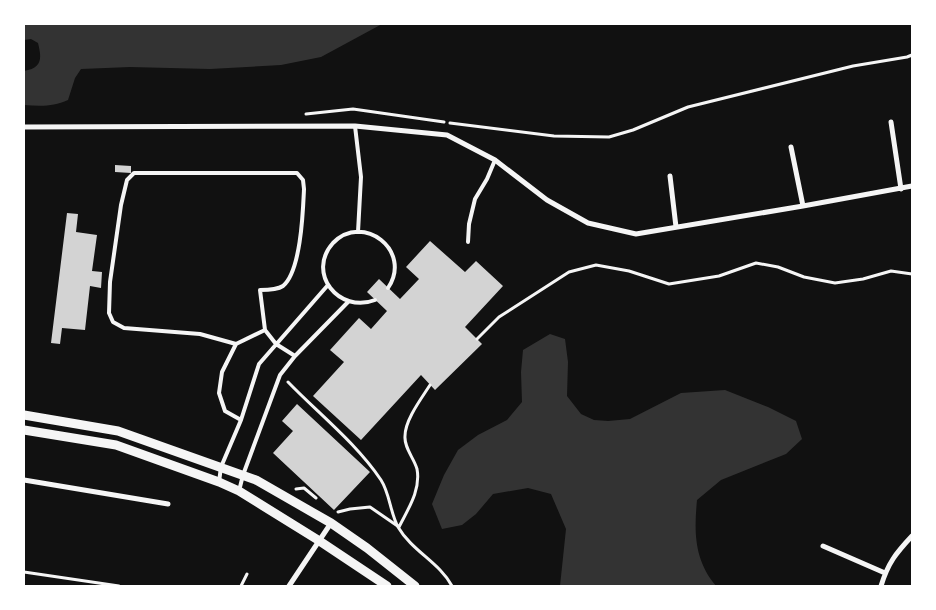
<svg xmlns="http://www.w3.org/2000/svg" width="936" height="610" viewBox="0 0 936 610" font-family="'Sofia Sans Condensed',sans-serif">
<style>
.water{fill:#333}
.building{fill:#d3d3d3}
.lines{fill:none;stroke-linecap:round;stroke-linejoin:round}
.path{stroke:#f5f5f5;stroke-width:3}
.service{stroke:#f5f5f5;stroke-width:4}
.minor{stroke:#f5f5f5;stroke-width:5}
.tertiary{stroke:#f5f5f5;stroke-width:9}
</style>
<rect width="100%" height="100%" fill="#111"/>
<!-- water -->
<path class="water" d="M24,24H382L321,57L281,65L210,69L130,67L81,69L75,78L68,100C53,107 40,106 24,105V71C42,68 42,59 38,43L31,39L24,40Z
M550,334L565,339L568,362L567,396L581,414L594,420L608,421L630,419L681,393L725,390L768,407L796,421L802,439L786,454L721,480L697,500C694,532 694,560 716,586H560L566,529L551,494L528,488L493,494L476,514L462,525L442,529L432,504L444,475L458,450L478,435L507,420L522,402L521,372L523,350Z"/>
<!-- building -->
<path class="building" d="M115,165L131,166V173L115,172Z
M67,213L78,214L76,232L97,235L92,271L102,272L101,288L90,286L85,330L62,328L60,344L51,343Z
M430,241L465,272L476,261L503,286L465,327L482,344L435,390L421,375L361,440L313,396L344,362L330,350L359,318L371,329L387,311L367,292L379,279L400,299L419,279L406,267Z
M297,404L370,472L334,510L273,453L293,431L282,421Z"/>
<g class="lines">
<!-- path -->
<path class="path" d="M306,114L353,109L444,122
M450,123L554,136L609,137L633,130L688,107L853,66L907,57L912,55
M477,339L499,317L569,272L596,265L629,271L669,284L719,276L756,263L778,267L804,277L835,283L863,279L891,271L912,274
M288,382C319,414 356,443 381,480C390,494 390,512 398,527C412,551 440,563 452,586
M296,489L304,488L316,498
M338,512L350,509L370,507L399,527C408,509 421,490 417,469C414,458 404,448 405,436C405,420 421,399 430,385
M24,572L119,586
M241,586L247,574"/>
<!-- service -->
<path class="service" d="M355,126L361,177L358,232
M468,242L469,224L475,199L487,179L495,160
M375,300C339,314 306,273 333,243C363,212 413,251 388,288
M236,344L200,334L124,328L113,322L109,313L110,282L121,205L127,180L134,173H297L303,180L304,189C303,211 301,271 283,286C277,290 267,290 260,290L265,330L276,344L295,356
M241,420L225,411L219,393L222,372L236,344L265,330
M219,482L221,467L241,420L259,364L328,285
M239,491L243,475L280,375L295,356L348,302"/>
<!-- minor -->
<path class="minor" d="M891,122L901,189
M24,127L355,126L447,135L495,160L547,200L588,223L636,234L803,206L912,186
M791,147L803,206
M670,176L676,227
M24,480L168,504
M823,546L885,573
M289,586L331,523
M881,586C888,563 896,553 912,536"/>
<!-- tertiary -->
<path class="tertiary" d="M24,415L118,431L256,480L331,523L367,548L415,586
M24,430L116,445L219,482L239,491L318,540L387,586"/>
</g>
<!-- border -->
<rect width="936" height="610" fill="none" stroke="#ffffff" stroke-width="50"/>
</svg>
